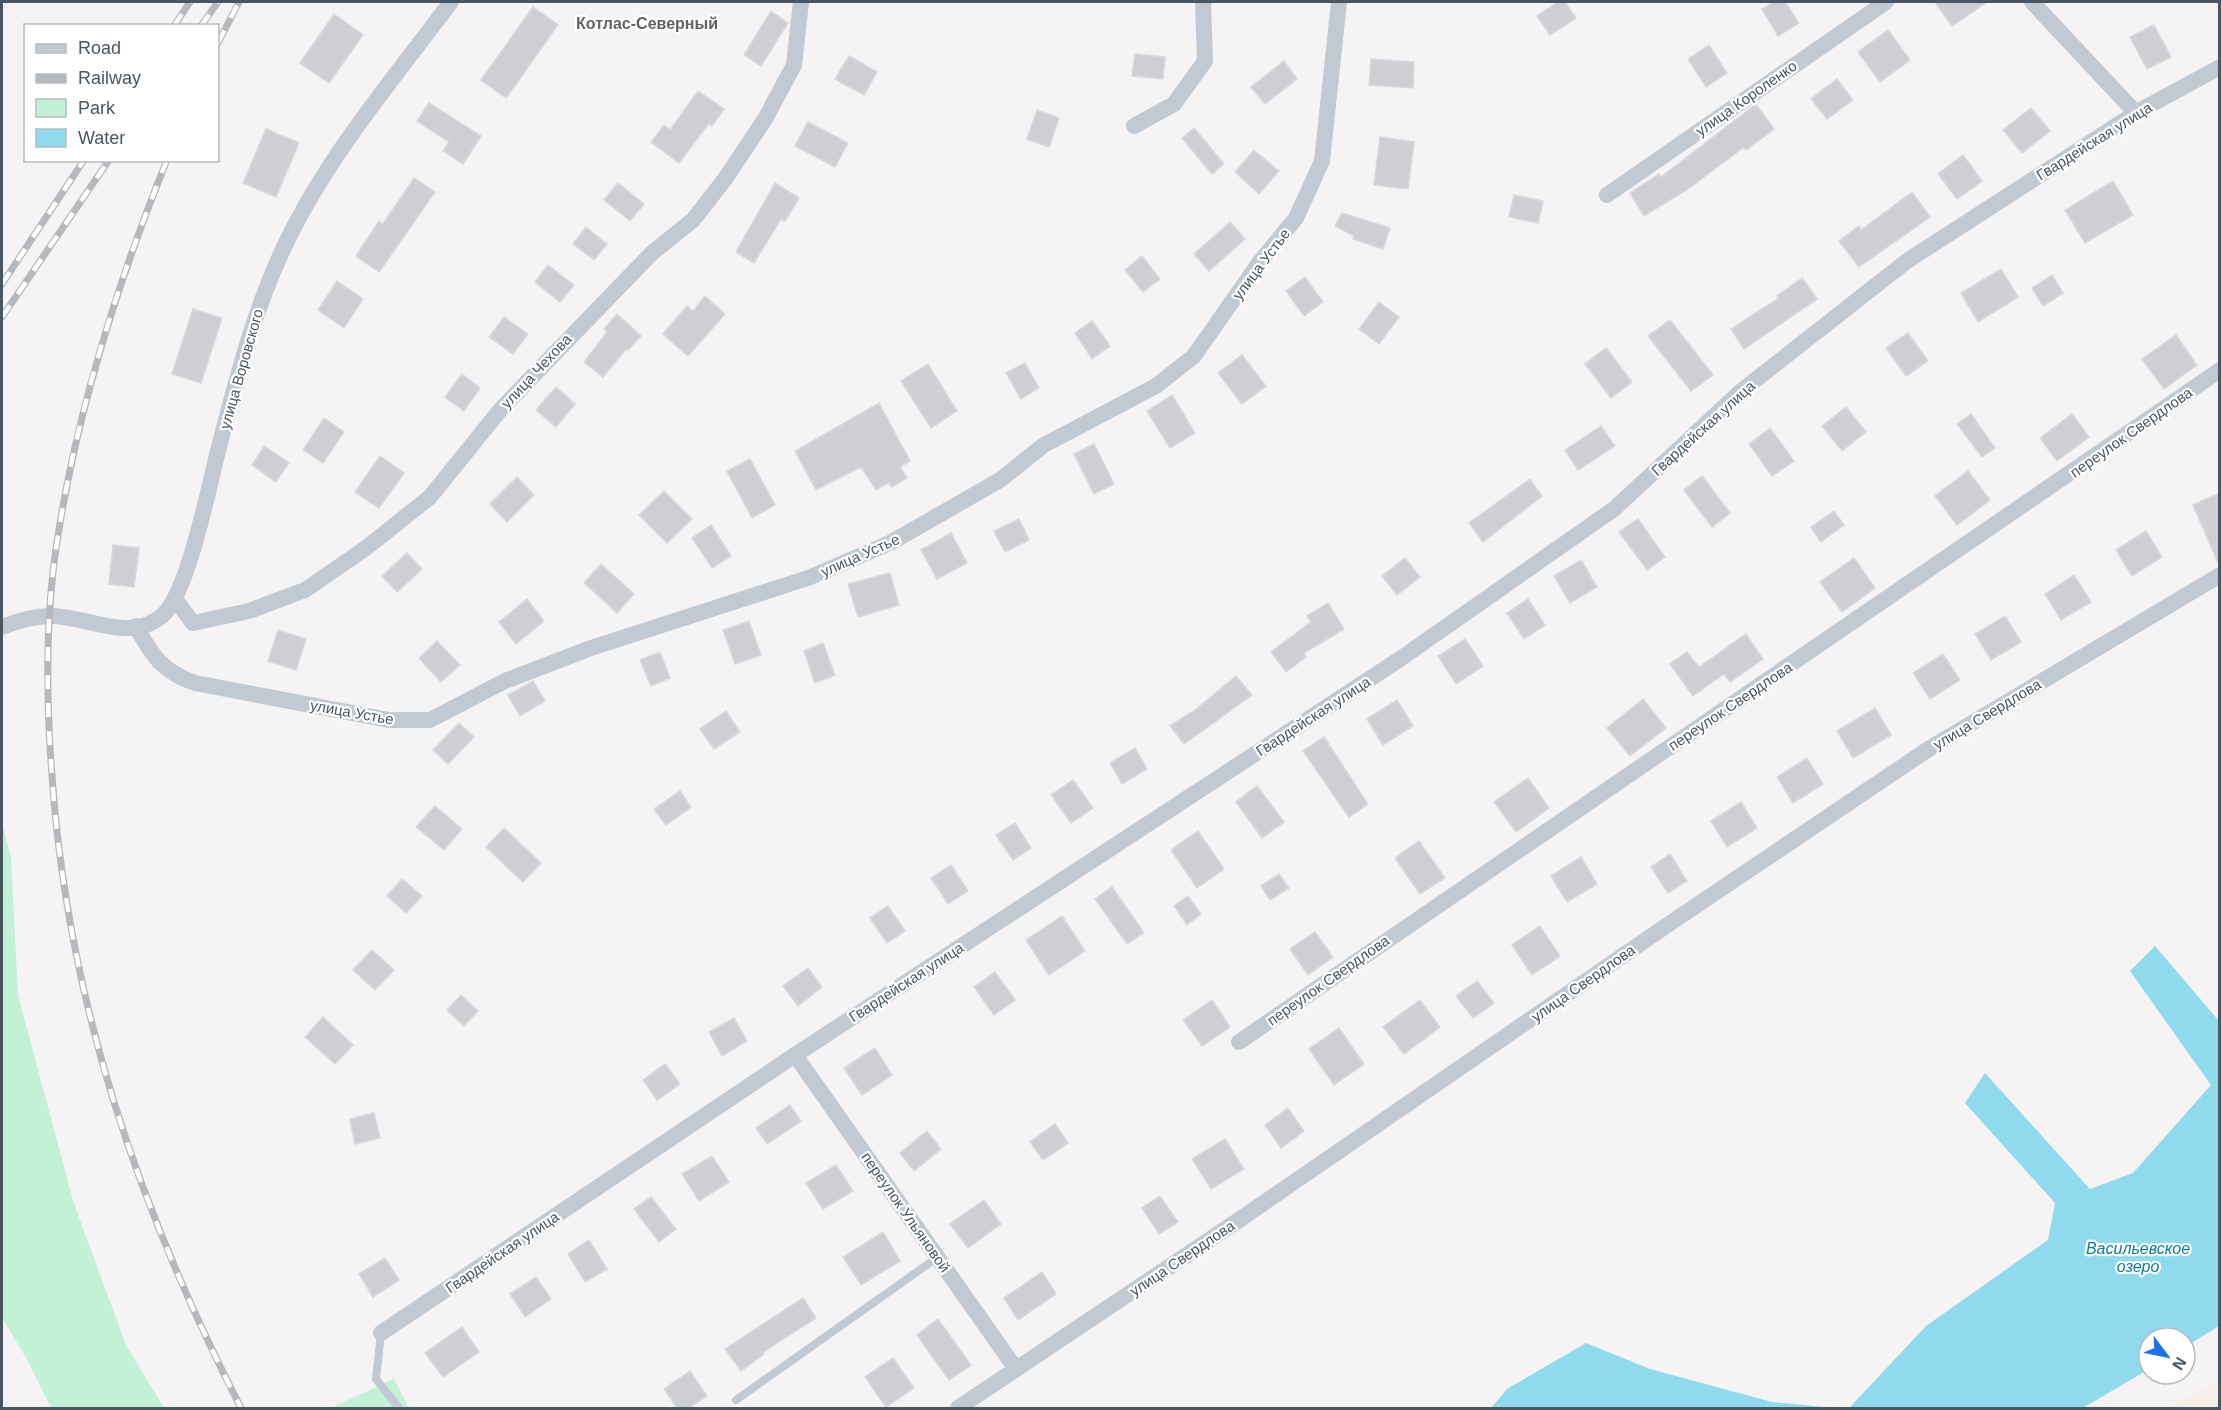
<svg xmlns="http://www.w3.org/2000/svg" width="2221" height="1410" viewBox="0 0 2221 1410" font-family="Arial,sans-serif">
<style>
.green{fill:#c3f1d5}
.sand{fill:#f5f0e5}
.water{fill:#90daee}
.building{fill:#cdcfd5;stroke:#d7d9de;stroke-width:1.5}
.lines{fill:none;stroke-linecap:round;stroke-linejoin:round}
.service{stroke:#c1cad2;stroke-width:8}
.minor{stroke:#c1cad2;stroke-width:16}
.rail-casing{stroke:#b5b8bd;stroke-width:7}
.rail{stroke:#fff;stroke-width:4.5;stroke-dasharray:14;stroke-linecap:butt}
.labels{text-anchor:middle;dominant-baseline:central;stroke-width:4.5;stroke-linejoin:round;paint-order:stroke}
.street-label{font-size:15px;fill:#4a5661;stroke:#fff}
.neighbourhood-label{font-size:16px;font-weight:bold;fill:#5f6368;stroke:#fff}
.water-label{font-size:16px;font-style:italic;fill:#0c7c9b;stroke:#fff}
</style>
<rect width="100%" height="100%" fill="#f5f3f3"/>
<!-- green -->
<path class="green" d="M2,823L11,858L18,995L74,1204L126,1345L164,1408H51L28,1361L2,1318Z
M394,1379L409,1408H331Z"/>
<!-- sand -->
<path class="sand" d="M2219,1380V1408H2170Z"/>
<!-- water -->
<path class="water" d="M2155,946L2219,1021V1326L2185,1347V1338H2149V1369L2083,1408H1849L1926,1326L2048,1240L2055,1203L1965,1103L1985,1073L2090,1189L2133,1173L2211,1085L2130,971Z
M1586,1343L1650,1369L1772,1402L1835,1408H1491L1507,1389Z"/>
<!-- building -->
<path class="building" d="M1558,2H1565L1576,18L1550,35L1537,16Z
M1774,2H1785L1799,23L1778,36L1762,9Z
M1935,2H1987L1952,26Z
M533,7L558,25L506,98L481,80Z
M771,11L788,23L761,66L744,55Z
M334,14L363,35L329,83L300,63Z
M2154,25L2171,57L2147,69L2130,37Z
M1888,30L1910,60L1880,82L1858,52Z
M1709,45L1727,73L1706,87L1688,59Z
M1135,54L1165,57L1163,79L1132,76Z
M849,56L877,72L864,95L835,79Z
M1371,59L1414,62L1413,88L1369,85Z
M1284,61L1297,79L1265,104L1251,87Z
M1837,79L1853,100L1827,119L1811,99Z
M698,91L724,109L712,126L709,123L679,163L651,142L664,125L670,130Z
M429,103L481,136L463,164L443,151L449,142L417,121Z
M1756,104L1774,129L1746,150L1744,147L1688,189L1644,216L1630,193L1659,174L1661,177Z
M2031,108L2050,131L2022,153L2003,130Z
M1037,110L1059,118L1049,147L1027,139Z
M808,122L848,143L835,167L795,146Z
M1194,128L1224,164L1212,174L1182,138Z
M266,129L299,143L276,197L243,183Z
M1380,137L1414,142L1408,189L1374,185Z
M1254,150L1279,171L1259,194L1235,172Z
M1963,155L1982,181L1957,199L1938,174Z
M414,178L435,192L379,272L356,256L379,221L383,224Z
M2113,181L2133,215L2085,243L2065,210Z
M618,183L644,204L630,221L604,200Z
M775,183L799,198L785,221L781,219L754,263L736,252Z
M1912,192L1930,217L1859,267L1839,241L1859,226L1861,230Z
M1514,195L1543,201L1538,223L1509,217Z
M1342,213L1390,228L1383,249L1353,239L1354,236L1335,226Z
M1230,222L1245,239L1209,271L1194,254Z
M586,227L607,244L594,260L573,244Z
M1142,256L1160,279L1143,292L1125,270Z
M548,265L574,285L560,302L535,282Z
M2001,269L2018,297L1978,322L1961,293Z
M2052,275L2063,293L2043,306L2032,288Z
M1305,277L1323,302L1304,316L1286,291Z
M1802,278L1817,299L1744,349L1731,329L1779,298L1777,296Z
M337,281L363,299L344,328L318,310Z
M705,296L725,314L688,356L663,334L687,306L693,311Z
M1379,302L1399,317L1379,344L1359,329Z
M193,309L222,318L201,383L172,374Z
M617,314L641,336L628,350L626,349L603,377L584,362L607,332L604,329Z
M504,317L528,334L513,354L489,337Z
M1670,320L1713,375L1691,391L1648,336Z
M1092,321L1110,346L1092,359L1075,333Z
M1908,333L1928,361L1906,376L1886,348Z
M2176,335L2197,365L2164,389L2142,359Z
M1606,348L1632,382L1611,398L1585,364Z
M1242,355L1266,386L1242,404L1218,373Z
M1025,363L1039,388L1021,399L1006,373Z
M928,364L957,411L931,428L901,381Z
M462,374L480,388L464,411L445,397Z
M556,387L575,404L556,427L536,410Z
M1172,395L1195,433L1170,448L1147,411Z
M879,403L910,461L900,467L907,478L892,487L888,483L876,490L861,467L816,490L795,451Z
M1846,407L1866,432L1842,451L1822,426Z
M1971,414L1995,448L1982,457L1957,424Z
M2072,414L2089,437L2057,461L2040,438Z
M324,418L344,432L323,463L303,450Z
M1601,426L1615,446L1578,470L1565,450Z
M1770,428L1794,461L1772,476L1749,444Z
M1094,444L1114,484L1094,494L1074,454Z
M264,446L289,463L276,482L252,465Z
M380,456L404,473L379,508L355,492Z
M750,459L775,505L752,518L727,471Z
M1968,471L1990,500L1957,525L1935,496Z
M1702,476L1730,513L1712,527L1684,490Z
M517,477L534,495L507,522L490,504Z
M1530,479L1542,496L1483,542L1469,523Z
M664,491L692,519L667,543L639,515Z
M2220,493V565H2219L2193,505Z
M1834,511L1844,525L1821,542L1811,527Z
M1019,519L1029,540L1005,552L994,531Z
M1638,519L1665,557L1647,570L1619,532Z
M711,525L731,556L712,568L692,538Z
M2146,531L2162,557L2132,576L2116,550Z
M951,533L967,563L937,579L921,550Z
M113,545L139,548L134,587L109,584Z
M407,553L422,569L397,592L382,576Z
M1405,558L1420,577L1397,595L1382,576Z
M1854,558L1875,588L1842,612L1820,582Z
M1581,560L1597,587L1570,603L1554,576Z
M601,564L634,594L617,613L584,583Z
M890,573L899,605L858,617L848,584Z
M2074,575L2091,602L2061,620L2045,594Z
M527,599L544,621L516,644L499,622Z
M1528,599L1545,625L1524,639L1507,613Z
M1328,603L1344,629L1304,653L1306,657L1286,672L1271,652L1311,622L1307,616Z
M2005,616L2021,642L1991,660L1975,634Z
M749,621L761,655L735,664L723,630Z
M278,630L306,639L296,670L268,661Z
M1746,634L1763,659L1730,682L1724,674L1693,696L1670,664L1687,652L1699,667Z
M1465,639L1483,666L1456,684L1438,656Z
M437,641L460,665L441,682L419,658Z
M823,643L835,675L815,683L804,651Z
M660,652L670,678L651,686L640,660Z
M1943,654L1960,680L1930,699L1913,673Z
M1236,676L1252,695L1184,744L1170,726L1195,710Z
M533,681L545,701L520,716L508,695Z
M1643,699L1666,728L1630,756L1607,728Z
M1397,700L1413,726L1383,745L1367,719Z
M1875,708L1891,735L1853,758L1837,731Z
M726,711L740,732L714,749L700,729Z
M459,723L474,737L448,764L433,750Z
M1324,737L1368,804L1349,817L1303,751Z
M1135,748L1147,769L1122,784L1110,763Z
M1807,758L1823,784L1793,803L1777,777Z
M1528,778L1549,808L1516,832L1494,802Z
M1073,780L1093,808L1071,823L1051,795Z
M1257,786L1284,822L1262,838L1236,802Z
M680,791L691,807L666,825L654,809Z
M1741,802L1757,828L1727,847L1711,821Z
M435,806L462,829L444,850L416,827Z
M1015,823L1031,848L1013,860L996,835Z
M504,828L541,863L523,882L486,847Z
M1198,831L1224,869L1197,888L1171,850Z
M1419,841L1445,878L1420,894L1395,858Z
M1670,854L1687,881L1668,893L1651,867Z
M1581,857L1597,884L1567,902L1551,876Z
M951,865L968,891L948,904L931,878Z
M1279,874L1289,888L1270,900L1261,886Z
M402,879L422,896L406,913L387,896Z
M1112,887L1144,933L1127,944L1095,899Z
M1188,896L1201,914L1187,925L1174,906Z
M888,906L905,931L887,943L870,918Z
M1062,916L1085,951L1049,975L1026,940Z
M1540,926L1560,956L1532,975L1512,945Z
M1315,932L1333,957L1308,975L1290,949Z
M372,950L394,970L375,990L353,970Z
M808,968L822,987L798,1006L783,986Z
M995,972L1015,1000L994,1015L974,987Z
M1477,981L1494,1003L1473,1018L1456,996Z
M461,995L478,1011L464,1026L447,1010Z
M1212,1000L1230,1027L1202,1046L1183,1020Z
M1420,1000L1440,1027L1404,1054L1383,1027Z
M323,1017L353,1045L335,1064L305,1037Z
M734,1018L747,1041L722,1056L709,1032Z
M1339,1028L1364,1064L1334,1085L1309,1049Z
M875,1048L892,1075L862,1095L844,1068Z
M665,1064L680,1084L657,1100L643,1080Z
M790,1105L801,1121L767,1144L756,1128Z
M1288,1108L1304,1131L1281,1148L1265,1125Z
M374,1113L380,1138L355,1144L350,1119Z
M1055,1124L1068,1143L1043,1160L1030,1142Z
M927,1131L941,1149L914,1171L900,1153Z
M1225,1139L1244,1169L1211,1189L1192,1159Z
M712,1156L729,1182L699,1201L682,1174Z
M836,1165L853,1191L823,1209L806,1183Z
M1160,1196L1178,1222L1159,1234L1142,1208Z
M651,1197L676,1229L659,1242L634,1209Z
M984,1200L1001,1224L968,1248L950,1224Z
M883,1232L900,1261L861,1285L843,1257Z
M589,1240L607,1269L585,1282L568,1254Z
M385,1258L399,1280L373,1297L359,1274Z
M1042,1272L1056,1294L1018,1320L1004,1298Z
M536,1277L551,1299L525,1317L510,1294Z
M803,1298L816,1318L763,1352L764,1354L741,1371L725,1349Z
M938,1319L971,1365L949,1380L917,1335Z
M462,1327L479,1352L443,1377L425,1353Z
M893,1358L914,1388L886,1407L865,1377Z
M690,1371L707,1396L689,1408H677L664,1389Z"/>
<g class="lines">
<!-- service -->
<path class="service" d="M381,1333L376,1379L399,1408
M736,1400L938,1257"/>
<!-- minor -->
<path class="minor" d="M2032,2L2136,113
M1134,126L1174,104L1205,61L1203,2
M1607,195L1886,2
M175,599L193,623L249,611L305,590L366,548L430,497L501,409L652,253L693,220L725,179L765,119L794,65L801,2
M136,626C152,656 163,672 195,683L389,720H430L505,681L591,648L808,578L890,543L1000,480L1044,445L1156,386L1194,356L1259,263L1296,218L1322,161L1339,2
M2,627C15,622 35,616 50,616C86,615 131,645 164,614C189,589 209,485 219,447C237,378 254,310 285,245C327,157 393,79 451,2
M1239,1042L2220,370
M795,1055L1016,1369
M381,1333L795,1055L1400,659L1614,509L1740,392L1907,261L2139,111L2220,67
M958,1408L1236,1222L1666,926L1930,748L2220,575"/>
<!-- rail casing -->
<g class="rail-casing">
<path id="rail" d="M174,26L190,2
M201,26L218,2
M218,43L239,2
M167,160C117,284 77,410 57,542C45,619 46,698 52,776C68,1003 138,1207 241,1408
M2,284L84,160
M2,317L109,160"/>
</g>
<!-- rail -->
<use href="#rail" class="rail"/>
</g>
<g class="labels">
<!-- street labels -->
<g class="street-label">
<text transform="translate(1746 98) rotate(-35)">улица Короленко</text>
<text transform="translate(2094 141) rotate(-32)">Гвардейская улица</text>
<text transform="translate(1261 264) rotate(-53)">улица Устье</text>
<text transform="translate(241 369) rotate(-74)">улица Воровского</text>
<text transform="translate(536 371) rotate(-47)">улица Чехова</text>
<text transform="translate(1703 428) rotate(-42)">Гвардейская улица</text>
<text transform="translate(2131 432) rotate(-35)">переулок Свердлова</text>
<text transform="translate(860 555) rotate(-24)">улица Устье</text>
<text transform="translate(1730 706) rotate(-34)">переулок Свердлова</text>
<text transform="translate(352 712) rotate(10)">улица Устье</text>
<text transform="translate(1987 714) rotate(-31)">улица Свердлова</text>
<text transform="translate(1313 716) rotate(-33)">Гвардейская улица</text>
<text transform="translate(1328 980) rotate(-35)">переулок Свердлова</text>
<text transform="translate(906 982) rotate(-33)">Гвардейская улица</text>
<text transform="translate(1583 983) rotate(-35)">улица Свердлова</text>
<text transform="translate(906 1212) rotate(55)">переулок Ульяновой</text>
<text transform="translate(502 1252) rotate(-34)">Гвардейская улица</text>
<text transform="translate(1182 1258) rotate(-34)">улица Свердлова</text>
</g>
<!-- neighbourhood labels -->
<g class="neighbourhood-label">
<text x="647" y="23">Котлас-Северный</text>
</g>
<!-- water labels -->
<g class="water-label">
<text x="2138" y="1248">Васильевское<tspan x="2138" dy="18">озеро</tspan></text>
</g>
</g>
<!-- border -->
<rect width="2221" height="1410" fill="none" stroke="#4a5661" stroke-width="6"/>
<!-- legend -->
<rect x="24" y="24" width="195" height="138" fill="#ffffff" stroke="#b7bbc0" stroke-width="1.5"/>
<rect x="36" y="44" width="30" height="9" fill="#c1cad2" stroke="#b7bbc0" stroke-width="1.5"/>
<text x="78" y="54" font-size="18" fill="#4a5661">Road</text>
<rect x="36" y="74" width="30" height="9" fill="#b5b8bd" stroke="#b7bbc0" stroke-width="1.5"/>
<text x="78" y="84" font-size="18" fill="#4a5661">Railway</text>
<rect x="36" y="99" width="30" height="18" fill="#c3f1d5" stroke="#b7bbc0" stroke-width="1.5"/>
<text x="78" y="114" font-size="18" fill="#4a5661">Park</text>
<rect x="36" y="129" width="30" height="18" fill="#90daee" stroke="#b7bbc0" stroke-width="1.5"/>
<text x="78" y="144" font-size="18" fill="#4a5661">Water</text>
<!-- north arrow -->
<g transform="translate(2167 1356) rotate(122)"><circle r="28" fill="#ffffff" stroke="#b7bbc0" stroke-width="1.5"/>
<path d="M0-4.5L10 22L0 15L-10 22Z" fill="#1a73e8"/>
<text y="-9" font-size="16" font-weight="bold" text-anchor="middle" fill="#4a5661">N</text>
</g>
</svg>
